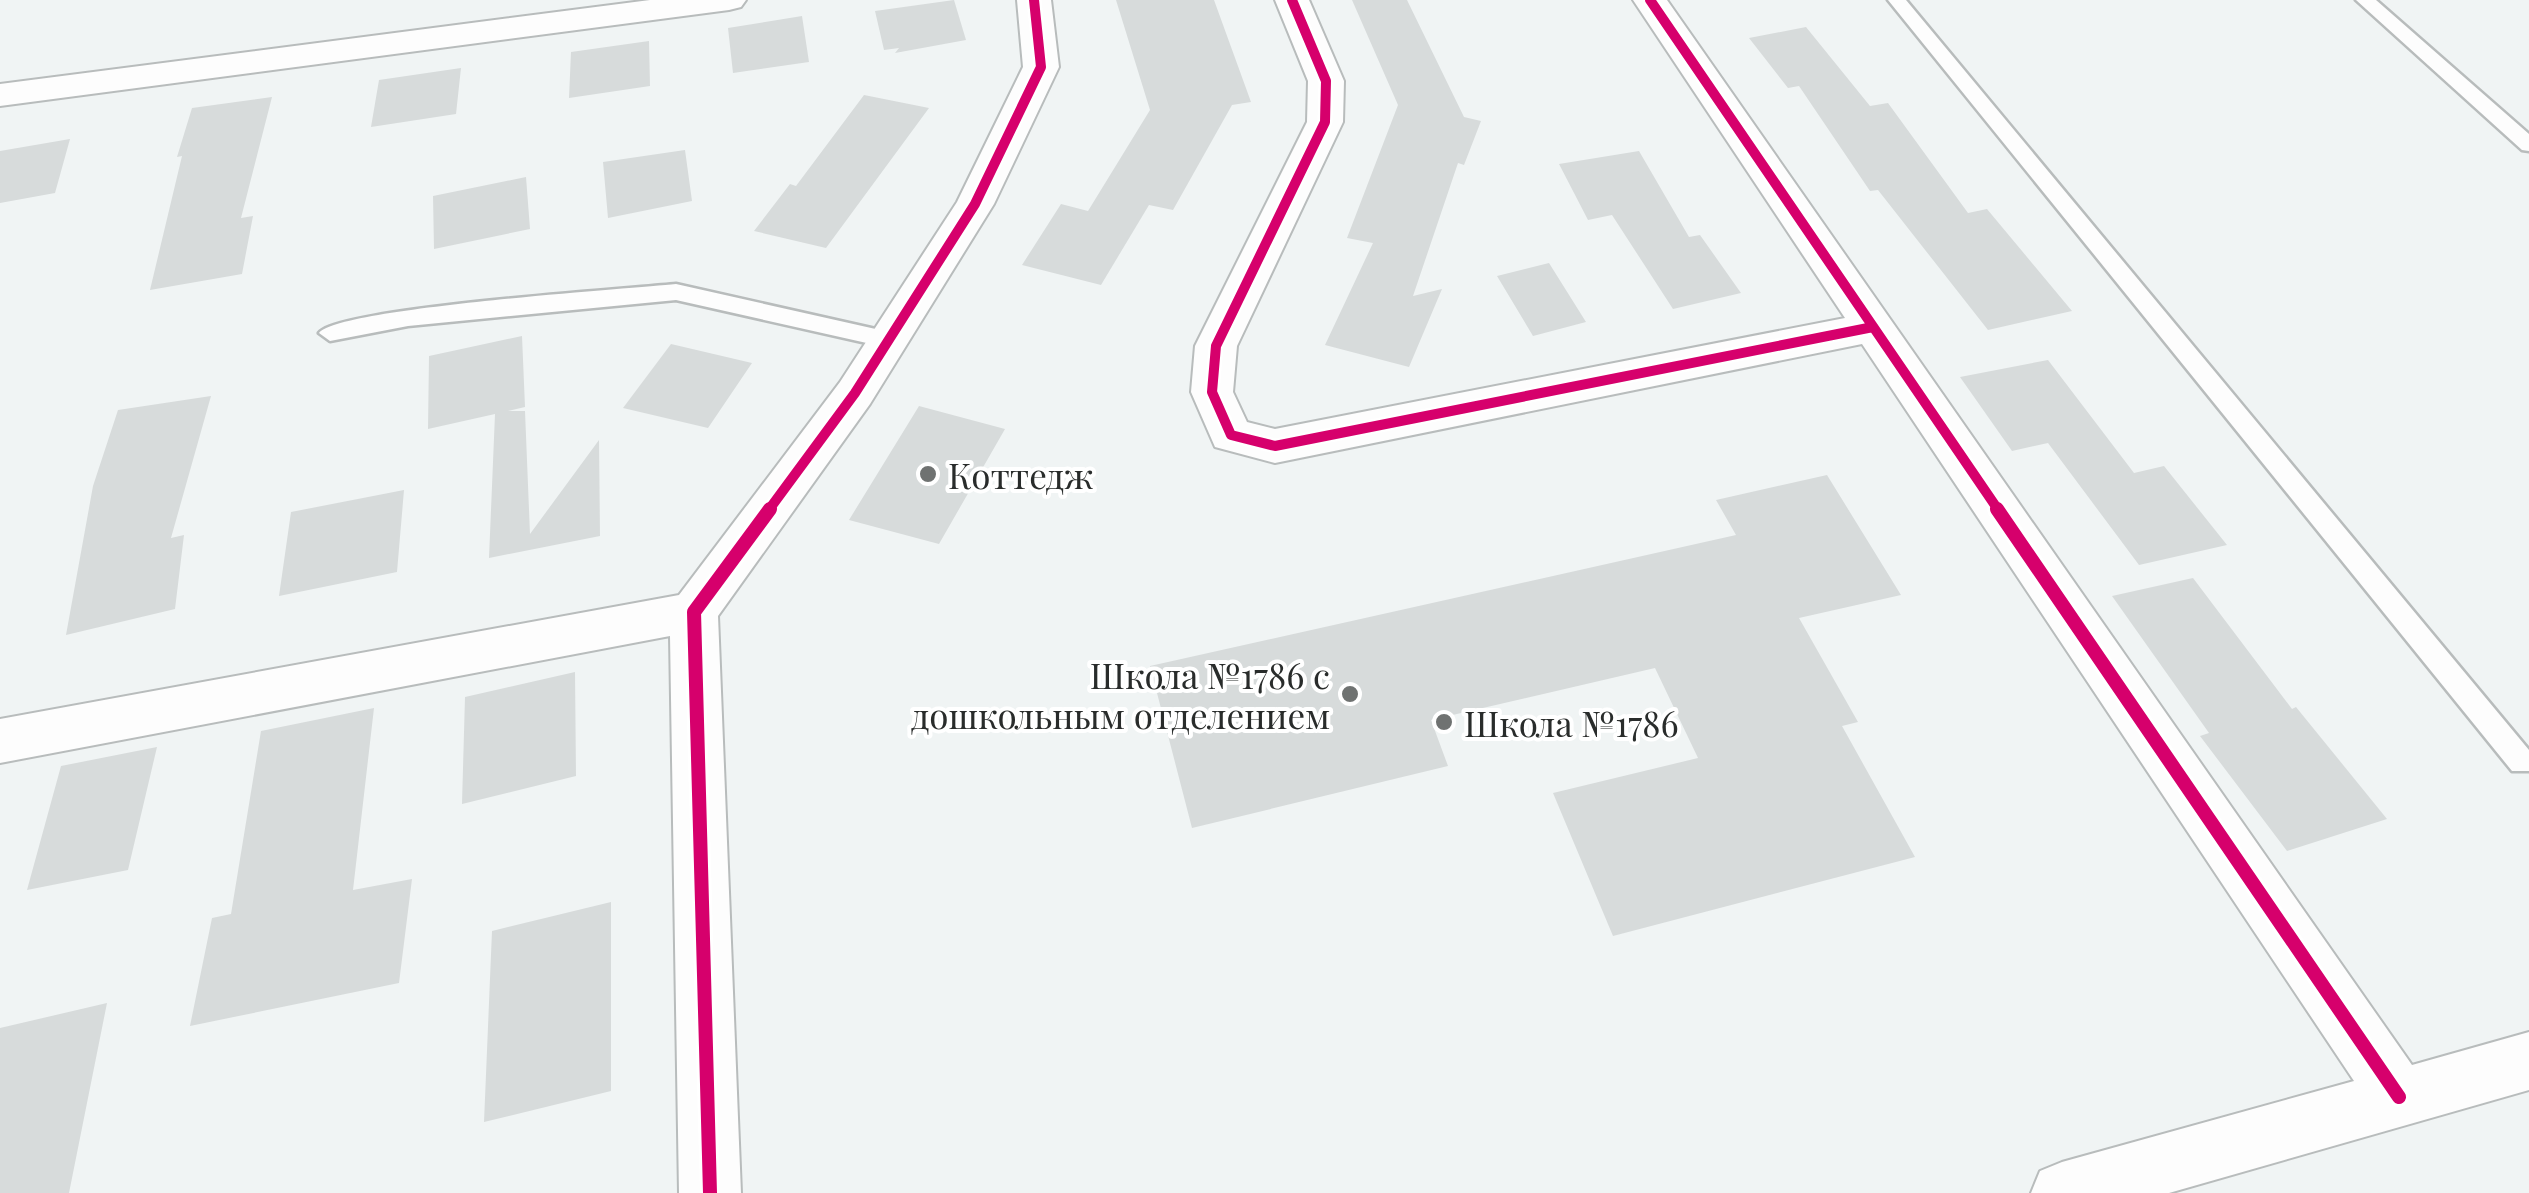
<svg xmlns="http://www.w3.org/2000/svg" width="2529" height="1193" viewBox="0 0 2529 1193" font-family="'Playfair Display',serif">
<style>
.building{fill:#d7dbdb}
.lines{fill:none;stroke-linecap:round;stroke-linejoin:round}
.lane-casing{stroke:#b8bcbc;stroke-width:5}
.street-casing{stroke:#b8bcbc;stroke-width:4}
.lane{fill:#fdfdfd;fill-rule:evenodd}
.street{fill:#fdfdfd;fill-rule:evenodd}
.cycleway-far1-casing{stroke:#fff;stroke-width:15}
.cycleway-casing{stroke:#fff;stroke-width:20}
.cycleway-far1{stroke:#d6006c;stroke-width:10}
.cycleway{stroke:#d6006c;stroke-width:14}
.poi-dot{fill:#6f7271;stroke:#fff;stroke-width:4}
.labels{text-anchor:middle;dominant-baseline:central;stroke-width:8;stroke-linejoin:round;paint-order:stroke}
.poi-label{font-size:35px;fill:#292c2b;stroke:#fff;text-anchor:start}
</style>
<rect width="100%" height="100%" fill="#f0f4f4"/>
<!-- building -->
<path class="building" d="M954,0L966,40L895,53L899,48L884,50L875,11Z
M1116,0H1214L1251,102L1232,105L1173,210L1149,205L1101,285L1022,265L1061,204L1088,211L1150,110Z
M1352,0H1407L1464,117L1481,121L1464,165L1458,163L1413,296L1442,289L1409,367L1325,345L1373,243L1347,238L1398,105Z
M802,16L809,62L733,73L728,28Z
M1806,27L1870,106L1888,103L1968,213L1987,209L2072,311L1988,330L1878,190L1870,191L1799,86L1788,88L1749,38Z
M649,41L650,86L569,98L571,52Z
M461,68L456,114L371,127L379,80Z
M864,95L929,108L826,248L754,231L790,184L796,186Z
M272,97L241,218L253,216L242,274L150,290L182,156L177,157L192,108Z
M70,139L55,193L0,203V151Z
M685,150L692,201L608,218L603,162Z
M1639,151L1689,237L1700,235L1741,293L1673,309L1612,215L1588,220L1559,164Z
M526,177L530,229L434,249L433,196Z
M1549,263L1586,322L1533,336L1497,276Z
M522,336L525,407L508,411H525L530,534L599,440L600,536L489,558L495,414L428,429L429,356Z
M671,344L752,363L708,428L623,408Z
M2048,360L2134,473L2164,466L2227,545L2139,565L2048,443L2012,451L1960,377Z
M211,396L171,538L184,535L175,609L66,635L93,486L118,410Z
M919,406L1005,429L939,544L849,520Z
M1827,475L1901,595L1799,618L1858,722L1842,726L1915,857L1613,936L1553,793L1698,758L1655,668L1431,720L1448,766L1192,828L1150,666L1736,535L1716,500Z
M404,490L397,572L279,596L291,512Z
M2193,578L2292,709L2296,707L2387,819L2287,851L2200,736L2209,733L2112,596Z
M575,672L576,776L462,804L465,697Z
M374,708L353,890L412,879L399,983L190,1026L212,918L231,914L261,731Z
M157,747L128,870L27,890L61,766Z
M611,902V1091L484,1122L492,931Z
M107,1003L69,1193H0V1028Z"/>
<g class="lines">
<!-- lane casing -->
<g class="lane-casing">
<path id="lane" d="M1888,0H1906L2529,750V771H2512Z
M2356,0H2376L2529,134V151L2522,150Z
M676,284L889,332L900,340L889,348L676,300L408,326L330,341L319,333C337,308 627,289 676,284Z"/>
</g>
<!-- street casing -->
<g class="street-casing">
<path id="street" d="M650,0H746L741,7L729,10L0,106V84Z
M1017,0H1051L1059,67L994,204L870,404L718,616L741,1193H679L670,636L0,763V719L679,595L840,382L957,202L1023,67Z
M1275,0H1309L1344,81L1343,122L1237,346L1233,392L1247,422L1275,429L1845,318L1633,0H1667L2412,1065L2529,1032V1090L2169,1193H2031L2040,1171L2062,1162L2354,1081L1862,344L1275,463L1215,447L1191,392L1195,346L1307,122L1308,81Z"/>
</g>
<!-- lane -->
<use href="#lane" class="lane"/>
<!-- street -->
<use href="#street" class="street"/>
<!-- cycleway-far1 casing -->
<g class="cycleway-far1-casing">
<path id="cycleway-far1" d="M1292,0L1326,81L1325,122L1216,346L1212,392L1231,435L1275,446L1873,327
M1650,0L1999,511
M768,511L855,393L975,204L1041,67L1034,0"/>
</g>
<!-- cycleway casing -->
<g class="cycleway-casing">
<path id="cycleway" d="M1997,509L2399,1097
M710,1193L694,612L770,509"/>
</g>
<!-- cycleway-far1 -->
<use href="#cycleway-far1" class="cycleway-far1"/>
<!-- cycleway -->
<use href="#cycleway" class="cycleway"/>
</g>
<!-- markers -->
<g class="poi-dot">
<circle cx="928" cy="474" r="10"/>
<circle cx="1350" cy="694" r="10"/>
<circle cx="1444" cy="722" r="10"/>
</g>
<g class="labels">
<!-- poi labels -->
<g class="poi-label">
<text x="948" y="474">Коттедж</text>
<text x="1330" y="674" text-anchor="end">Школа №1786 с<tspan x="1330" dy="40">дошкольным отделением</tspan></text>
<text x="1464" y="722">Школа №1786</text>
</g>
</g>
</svg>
